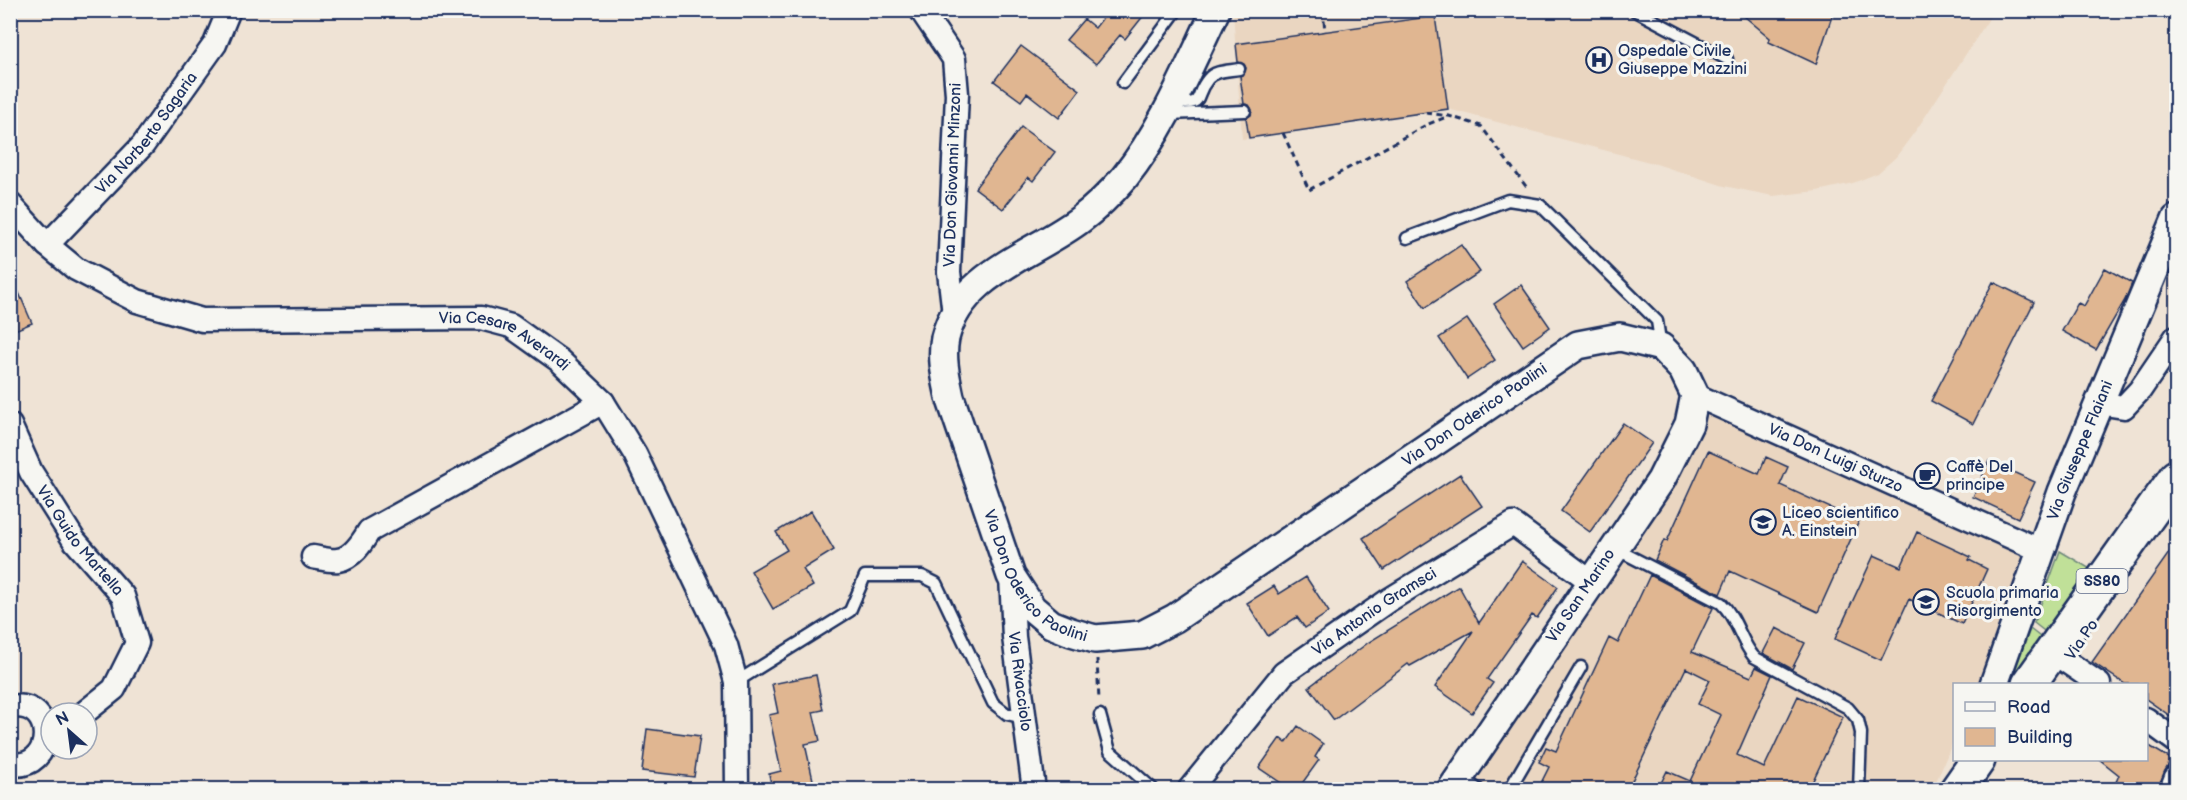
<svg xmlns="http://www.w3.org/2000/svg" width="2187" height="800" viewBox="0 0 2187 800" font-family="'Balsamiq Sans',sans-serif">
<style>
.built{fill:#ead6c1}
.green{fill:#c0e098;stroke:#6e887b;stroke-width:1.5}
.building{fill:#e0b691;stroke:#1b2f5e;stroke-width:1.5}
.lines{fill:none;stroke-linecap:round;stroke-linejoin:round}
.service-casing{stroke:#1b2f5e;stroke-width:15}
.minor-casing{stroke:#1b2f5e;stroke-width:27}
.tertiary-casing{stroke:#1b2f5e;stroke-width:32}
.primary-casing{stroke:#1b2f5e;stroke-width:38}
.path{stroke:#1b2f5e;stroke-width:3;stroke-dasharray:6 4.5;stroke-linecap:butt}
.service{stroke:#f6f6f2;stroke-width:10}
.minor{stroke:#f6f6f2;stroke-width:22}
.tertiary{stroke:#f6f6f2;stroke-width:27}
.primary{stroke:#f6f6f2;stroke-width:33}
.labels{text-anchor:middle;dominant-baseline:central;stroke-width:6;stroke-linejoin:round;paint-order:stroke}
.shield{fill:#f6f6f2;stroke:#5d6b8a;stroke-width:1.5}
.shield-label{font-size:15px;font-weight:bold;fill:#1b2f5e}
.poi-label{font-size:16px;fill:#1b2f5e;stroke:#f6f6f2;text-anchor:start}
.street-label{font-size:16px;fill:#1b2f5e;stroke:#f6f6f2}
</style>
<rect width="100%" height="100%" fill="#efe3d5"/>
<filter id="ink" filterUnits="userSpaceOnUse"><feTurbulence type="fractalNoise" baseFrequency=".0167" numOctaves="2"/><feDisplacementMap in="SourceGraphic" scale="12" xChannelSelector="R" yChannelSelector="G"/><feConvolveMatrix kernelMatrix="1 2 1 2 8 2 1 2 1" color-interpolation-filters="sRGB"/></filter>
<g filter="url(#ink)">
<!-- built -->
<path class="built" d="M1233,11H1994L1919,126L1896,157L1878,173L1853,183L1817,191L1773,196L1724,186L1653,163L1448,109L1242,139Z
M1701,406L2031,558L1977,684H1954V739L1933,789L1467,790Z"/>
<!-- green -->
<path class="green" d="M2060,551L2092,570L2048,634L2034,623Z
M2030,629L2044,640L2013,684H2010Z"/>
<!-- building -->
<path class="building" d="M1109,10H1148L1125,39L1120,35L1096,64L1066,40L1084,19L1095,28Z
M1737,10H1834L1816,64L1769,42L1770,38Z
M1435,16L1448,109L1249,138L1246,118L1251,115L1252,110L1249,105L1244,104L1240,76L1244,74L1246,68L1244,64L1238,62L1236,44Z
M1021,46L1080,90L1059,118L1027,93L1021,101L994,81Z
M1021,127L1055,152L1033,181L1028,177L1003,209L975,188Z
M1461,245L1480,272L1425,308L1407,281Z
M2105,268L2132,283L2125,300L2096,350L2062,331L2078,303L2084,306Z
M10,272L32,323L10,332Z
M1993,282L2034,302L1973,424L1931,401Z
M1521,285L1550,327L1523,346L1494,304Z
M1467,319L1495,360L1467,379L1439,338Z
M1623,423L1652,443L1590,532L1561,511Z
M1708,451L1759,474L1766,457L1788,467L1780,485L1859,521L1818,612L1730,571L1720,594L1655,560L1664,540L1667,541Z
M1989,461L2035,482L2018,518L1973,497Z
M1460,474L1482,506L1384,570L1363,538Z
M811,511L834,550L803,569L813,586L773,609L751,571L787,550L776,532Z
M1917,532L1971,557L1969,560L1987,569L1962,624L1909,599L1881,660L1835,639L1874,555L1901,567Z
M2176,543V720L2146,699V684H2125L2092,662Z
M1522,561L1558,587L1537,618L1532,615L1487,679L1493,683L1472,713L1435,687L1473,631L1410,666L1408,664L1334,720L1309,687L1369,642L1459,586L1479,623Z
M1650,575L1713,608L1692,652L1751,677L1756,667L1772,675L1737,755L1764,768L1798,696L1843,717L1809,789H1658L1667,771L1690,781L1721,715L1698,704L1710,680L1686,668L1628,789L1616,785L1614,789H1538L1549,767L1539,762L1546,747L1556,751L1609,638L1618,643Z
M1306,577L1329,612L1305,628L1297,617L1268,636L1247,603L1274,586L1279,594Z
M1776,628L1805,643L1792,669L1763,653Z
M816,675L823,710L813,712L820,741L805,744L815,789H772L769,774L781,771L769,715L778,713L772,684Z
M1298,726L1323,744L1315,757L1319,760L1298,789H1290L1259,768L1280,738L1286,743Z
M647,729L700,736L694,777L642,771Z
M2146,744L2171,759L2157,789H2113L2119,775L2099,759H2146Z"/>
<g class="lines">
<!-- service casing -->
<g class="service-casing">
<path id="service" d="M1634,10L1727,59
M1123,83L1177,10
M1173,102C1207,106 1192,98 1208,79C1215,70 1229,71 1239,69
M1168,114L1245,111
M1407,238L1508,200L1540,205L1657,321L1661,347
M1616,549L1721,603C1737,618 1740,640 1754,657L1848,708L1858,720L1861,733L1859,790
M736,682L850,611L865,576H922L936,583L993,703L1007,714L1025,718
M1100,715L1110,751L1154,790
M1460,777L1479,790
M1509,790L1581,667"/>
</g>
<!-- minor casing -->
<g class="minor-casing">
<g id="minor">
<path d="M921,10L954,59L957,94L949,272L954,314"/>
<path id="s1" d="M10,204L47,245L76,269L137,301L202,320L481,318L511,326L560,361L603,402L635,454L726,645L736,682L737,790"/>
<path id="s2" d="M47,245L143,145L215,44L229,10"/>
<path id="s3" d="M1695,395L2042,551"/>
<path d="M2098,403L2124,407L2140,390L2176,337"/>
<path id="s4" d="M10,425L31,472L74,540L123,596L137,643L114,689L84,713"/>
<path d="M313,557C320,558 330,561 338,560C352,558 362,543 369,531L603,402"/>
<path id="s5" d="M1011,576L1014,637L1034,790"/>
<path d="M2067,662L2099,684"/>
<path d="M10,707C57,698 56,772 10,764"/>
<path d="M2146,719L2176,741"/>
<path id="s6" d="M1189,790L1284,673L1389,600L1513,524L1590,581"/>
<path d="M2171,790L2176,777"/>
</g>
</g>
<!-- tertiary casing -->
<g class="tertiary-casing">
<g id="tertiary">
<path id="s7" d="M1216,10C1188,68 1164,128 1124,178C1111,193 1097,207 1081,219C1034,255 961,273 945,338C941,358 946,378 950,397L1011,576L1032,608L1051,624L1071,632L1095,639L1142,635L1175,618L1578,345L1620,337L1661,347L1683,370L1695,395L1689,424L1661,480L1451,790"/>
<path id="s8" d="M1994,684L2062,492L2176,219"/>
</g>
</g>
<!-- primary casing -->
<g class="primary-casing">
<path id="primary" d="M2029,684L2176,477
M1957,790L1978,760"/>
</g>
<!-- path -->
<path class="path" d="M1323,10L1325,32
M1407,10L1408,20
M1426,113L1449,116L1481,126L1528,189
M1283,133L1309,190L1426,125L1449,116
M1097,659L1099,701"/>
<!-- service -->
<use href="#service" class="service"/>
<!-- minor -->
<use href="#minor" class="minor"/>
<!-- tertiary -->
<use href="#tertiary" class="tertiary"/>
<!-- primary -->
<use href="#primary" class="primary"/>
</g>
</g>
<!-- icons -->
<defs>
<g id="hospital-ring" transform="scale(1.35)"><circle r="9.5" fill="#f6f6f2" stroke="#1b2f5e" stroke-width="1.5"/><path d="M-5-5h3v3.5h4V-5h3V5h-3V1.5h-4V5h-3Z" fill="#1b2f5e"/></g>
<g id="cafe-ring" transform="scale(1.35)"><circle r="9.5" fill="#f6f6f2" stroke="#1b2f5e" stroke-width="1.5"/><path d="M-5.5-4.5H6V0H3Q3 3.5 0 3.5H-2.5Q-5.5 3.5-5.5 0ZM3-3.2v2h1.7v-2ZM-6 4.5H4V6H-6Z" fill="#1b2f5e"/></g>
<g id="school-ring" transform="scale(1.35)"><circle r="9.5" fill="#f6f6f2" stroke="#1b2f5e" stroke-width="1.5"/><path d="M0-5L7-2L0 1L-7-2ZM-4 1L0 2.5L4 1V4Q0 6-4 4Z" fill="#1b2f5e"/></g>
</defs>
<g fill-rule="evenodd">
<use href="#hospital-ring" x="1599" y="60"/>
<use href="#cafe-ring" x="1927" y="476"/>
<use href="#school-ring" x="1763" y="522"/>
<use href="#school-ring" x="1926" y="602"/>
</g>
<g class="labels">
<!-- shield labels -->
<rect class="shield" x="2076.5" y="569" width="51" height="24" rx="4.5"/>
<g class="shield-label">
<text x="2102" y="581">SS80</text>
</g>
<!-- poi labels -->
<g class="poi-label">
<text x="1618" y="51">Ospedale Civile<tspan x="1618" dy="18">Giuseppe Mazzini</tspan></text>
<text x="1946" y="467">Caffè Del<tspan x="1946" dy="18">principe</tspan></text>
<text x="1782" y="513">Liceo scientifico<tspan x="1782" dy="18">A. Einstein</tspan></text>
<text x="1946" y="593">Scuola primaria<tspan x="1946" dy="18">Risorgimento</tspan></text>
</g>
<!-- street labels -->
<g class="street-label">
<text stroke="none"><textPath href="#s2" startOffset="150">Via Norberto Sagaria</textPath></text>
<text transform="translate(953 175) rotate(-88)">Via Don Giovanni Minzoni</text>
<text stroke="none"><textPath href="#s1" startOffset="538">Via Cesare Averardi</textPath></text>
<text stroke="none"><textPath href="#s7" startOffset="1242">Via Don Oderico Paolini</textPath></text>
<text stroke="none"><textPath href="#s8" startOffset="249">Via Giuseppe Flaiani</textPath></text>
<text stroke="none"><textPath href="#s3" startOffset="154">Via Don Luigi Sturzo</textPath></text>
<text stroke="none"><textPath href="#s4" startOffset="136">Via Guido Martella</textPath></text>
<text stroke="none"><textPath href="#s7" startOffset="702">Via Don Oderico Paolini</textPath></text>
<text transform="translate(1581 596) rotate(-56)">Via San Marino</text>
<text stroke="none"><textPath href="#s6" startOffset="260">Via Antonio Gramsci</textPath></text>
<text transform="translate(2082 640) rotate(-55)">Via Po</text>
<text stroke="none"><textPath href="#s5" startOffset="106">Via Rivacciolo</textPath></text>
</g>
</g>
<!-- margin -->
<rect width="2187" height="800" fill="none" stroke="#f6f6f2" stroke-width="36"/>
<rect x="18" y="18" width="2151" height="764" fill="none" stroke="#1b2f5e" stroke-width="2" filter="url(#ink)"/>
<!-- legend -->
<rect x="1953" y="683" width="195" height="78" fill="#f6f6f2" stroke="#9ea6b7" stroke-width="1.5"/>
<rect x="1965" y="702" width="30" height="9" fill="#f6f6f2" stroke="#9ea6b7" stroke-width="1.5"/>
<text x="2007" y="713" font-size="18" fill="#1b2f5e">Road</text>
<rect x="1965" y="728" width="30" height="18" fill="#e0b691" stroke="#9ea6b7" stroke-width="1.5"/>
<text x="2007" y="743" font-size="18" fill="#1b2f5e">Building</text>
<!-- north arrow -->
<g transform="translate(69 731) rotate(332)"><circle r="28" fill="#f6f6f2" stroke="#9ea6b7" stroke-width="1.5"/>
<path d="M0-4.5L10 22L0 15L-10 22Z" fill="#1b2f5e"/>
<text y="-9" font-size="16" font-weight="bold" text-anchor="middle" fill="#1b2f5e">N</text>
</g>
</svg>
